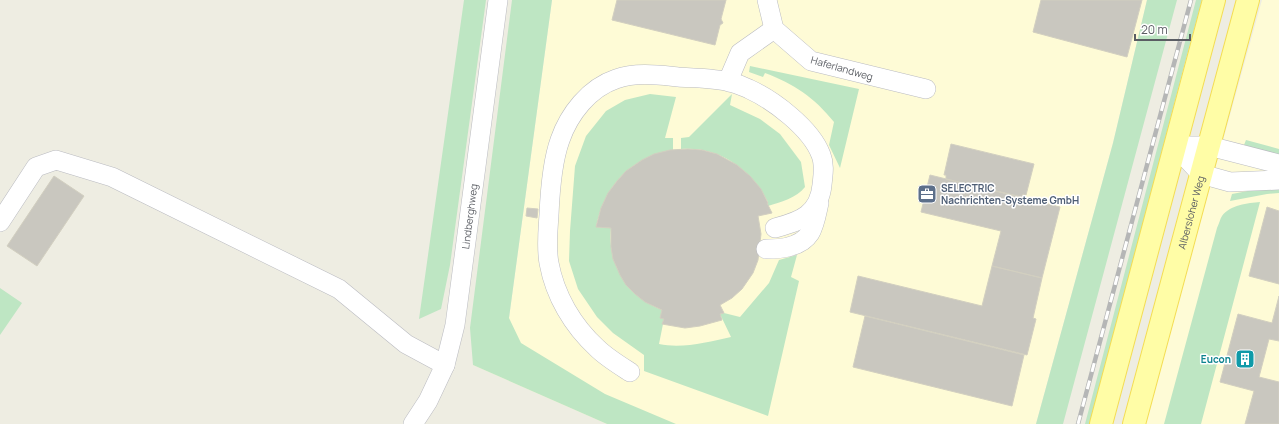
<svg xmlns="http://www.w3.org/2000/svg" width="1279" height="424" viewBox="0 0 1279 424" font-family="Manrope,sans-serif">
<style>
.commercial{fill:#fefbd6}
.green{fill:#bee6c3}
.building{fill:#c9c7bf;stroke:#d2cfc0}
.lines{fill:none;stroke-linecap:round;stroke-linejoin:round}
.minor-casing{stroke:#babbc1;stroke-width:20}
.major-casing{stroke:#f4dd54;stroke-width:24}
.minor{stroke:#fff;stroke-width:19}
.major{stroke:#fffda6;stroke-width:22}
.rail-casing{stroke:#b5b6b6;stroke-width:4.5}
.rail{stroke:#fff;stroke-width:3;stroke-dasharray:9;stroke-linecap:butt}
.labels{text-anchor:middle;dominant-baseline:central;stroke-width:3;stroke-linejoin:round;paint-order:stroke}
.street-label{font-size:10px;fill:#5a5d63;stroke:#fff}
.service-label{font-size:10px;font-weight:bold;fill:#4e5e75;stroke:#fff;text-anchor:start}
.culture-label{font-size:10px;font-weight:bold;fill:#0d838f;stroke:#fff;text-anchor:end}
</style>
<rect width="100%" height="100%" fill="#eeede2"/>
<!-- commercial -->
<path class="commercial" d="M552,0H1147L1113,143L1036,424H607L473,365L509,318Z
M1262,0H1279V424H1144Z"/>
<!-- green -->
<path class="green" d="M464,0H486L450,265L441,309L419,319Z
M512,0H552L509,318L521,343L605,394L676,424H607L473,365L470,328Z
M1147,0H1177L1063,424H1036L1113,143Z
M1196,0H1202C1163,141 1129,283 1092,424H1085Z
M750,66L859,89L840,168L829,145L834,122C814,97 794,84 765,73L763,77L749,72Z
M650,94L676,97L665,138H673V150C629,158 604,187 596,227L611,228C607,265 628,297 662,310L664,319L659,344C682,349 708,342 731,337L720,314L724,313L740,317L769,283L779,260L797,255L791,277L799,281L768,416L644,371V355L613,333L597,317L578,289L569,261L570,231L575,166L586,136L606,111L625,100Z
M732,94L730,105L760,119L780,134L801,162L805,187C797,198 780,202 768,206L767,203L768,202C750,169 720,146 681,149V138L689,137Z
M1246,140L1279,149V155L1244,145Z
M1279,188V193L1267,194L1230,201L1232,194L1253,190Z
M1260,202L1201,424H1164L1217,228C1219,224 1220,219 1222,216C1230,205 1248,203 1260,202Z
M0,288L22,303L0,335Z"/>
<!-- building -->
<path class="building" d="M617,0H726L721,19L723,23L720,25L715,45L612,20Z
M1041,0H1142L1127,57L1033,32Z
M951,144L1034,164L1026,195L1023,194L1022,197L946,179V175H944Z
M688,149L702,150L717,154L737,165L750,176L761,189L768,203H767L772,213L758,216L761,234L758,260L753,273L742,289L732,298L720,305L724,313L720,314L722,320L700,326L685,328L662,324L664,319L660,318L662,310L645,302L635,294L626,285L620,275L613,259L611,247V228L596,227L601,208L608,193L617,181L626,171L642,160L654,154L670,150Z
M930,175L1060,207L1042,278L992,266L1001,231L921,212Z
M54,176L84,196L37,266L7,246Z
M1267,207L1279,211V284L1249,276Z
M527,208L538,209L537,218L526,216Z
M992,266L1042,278L1033,318L1036,319L1027,355L850,312L858,276L982,306Z
M1279,296V341L1269,339L1259,377L1279,382V424H1245L1254,391L1220,382L1238,314L1272,323Z
M865,316L1024,355L1012,406L853,367Z"/>
<g class="lines">
<!-- minor casing -->
<g class="minor-casing">
<g id="minor">
<path d="M767,0L774,29L811,61L926,89"/>
<path d="M728,81L740,53L774,29"/>
<path d="M1175,146L1201,174L1230,182L1279,180"/>
<path d="M1175,146H1209L1279,164"/>
<path d="M0,222L36,167L56,160L112,177L339,289L406,344L445,365"/>
<path d="M766,249C774,249 781,249 788,247C813,241 814,226 819,203"/>
<path d="M630,372C619,365 606,357 597,348C573,326 555,296 549,263C546,247 548,230 549,215C550,191 552,162 560,140C569,114 589,88 616,79C636,72 658,75 678,77C692,78 716,78 729,82C736,83 742,86 749,89C773,100 811,128 821,155C825,165 823,175 822,185C821,196 816,208 807,215C798,222 786,225 775,228"/>
<path id="s1" d="M413,424L428,401L445,365L455,325L498,0"/>
</g>
</g>
<!-- major casing -->
<g class="major-casing">
<g id="major">
<path d="M1101,424L1214,0"/>
<path id="s2" d="M1134,424L1248,0"/>
</g>
</g>
<!-- minor -->
<use href="#minor" class="minor"/>
<!-- major -->
<use href="#major" class="major"/>
<!-- rail casing -->
<g class="rail-casing">
<path id="rail" d="M1078,424L1191,0"/>
</g>
<!-- rail -->
<use href="#rail" class="rail"/>
</g>
<!-- icons -->
<defs>
<g id="office-square" transform="scale(1)"><rect x="-9" y="-9" width="18" height="18" rx="4" fill="#5c6f8a" stroke="#fff"/><path d="M-6-3h4V-5.5h4V-3h4V5H-6ZM-1-4.5V-3h2v-1.5ZM-6 0V1H6V0Z" fill="#fff"/></g>
<g id="building-square" transform="scale(1)"><rect x="-9" y="-9" width="18" height="18" rx="4" fill="#0f9aa8" stroke="#fff"/><path d="M-4-6H4V6H1V3H-1V6H-4ZM-2.5-4.3h1.7v1.8h-1.7ZM.8-4.3h1.7v1.8H.8ZM-2.5-1h1.7V.8h-1.7ZM.8-1h1.7V.8H.8Z" fill="#fff"/></g>
</defs>
<g fill-rule="evenodd">
<use href="#office-square" x="927" y="194"/>
<use href="#building-square" x="1245" y="359"/>
</g>
<g class="labels">
<!-- street labels -->
<g class="street-label">
<text transform="translate(842 68) rotate(16)">Haferlandweg</text>
<text stroke="none"><textPath href="#s2" startOffset="219">Albersloher Weg</textPath></text>
<text stroke="none"><textPath href="#s1" startOffset="218">Lindberghweg</textPath></text>
</g>
<!-- service labels -->
<g class="service-label">
<text x="941" y="188">SELECTRIC<tspan x="941" dy="12">Nachrichten-Systeme GmbH</tspan></text>
</g>
<!-- culture labels -->
<g class="culture-label">
<text x="1231" y="359">Eucon</text>
</g>
</g>
<!-- scale -->
<path d="M1135 34v6h55v-6" fill="none" stroke="#5a5d63" stroke-width="2"/>
<text x="1141" y="34" font-size="12" fill="#5a5d63" stroke="#ffffff" stroke-width="3" paint-order="stroke">20 m</text>
</svg>
